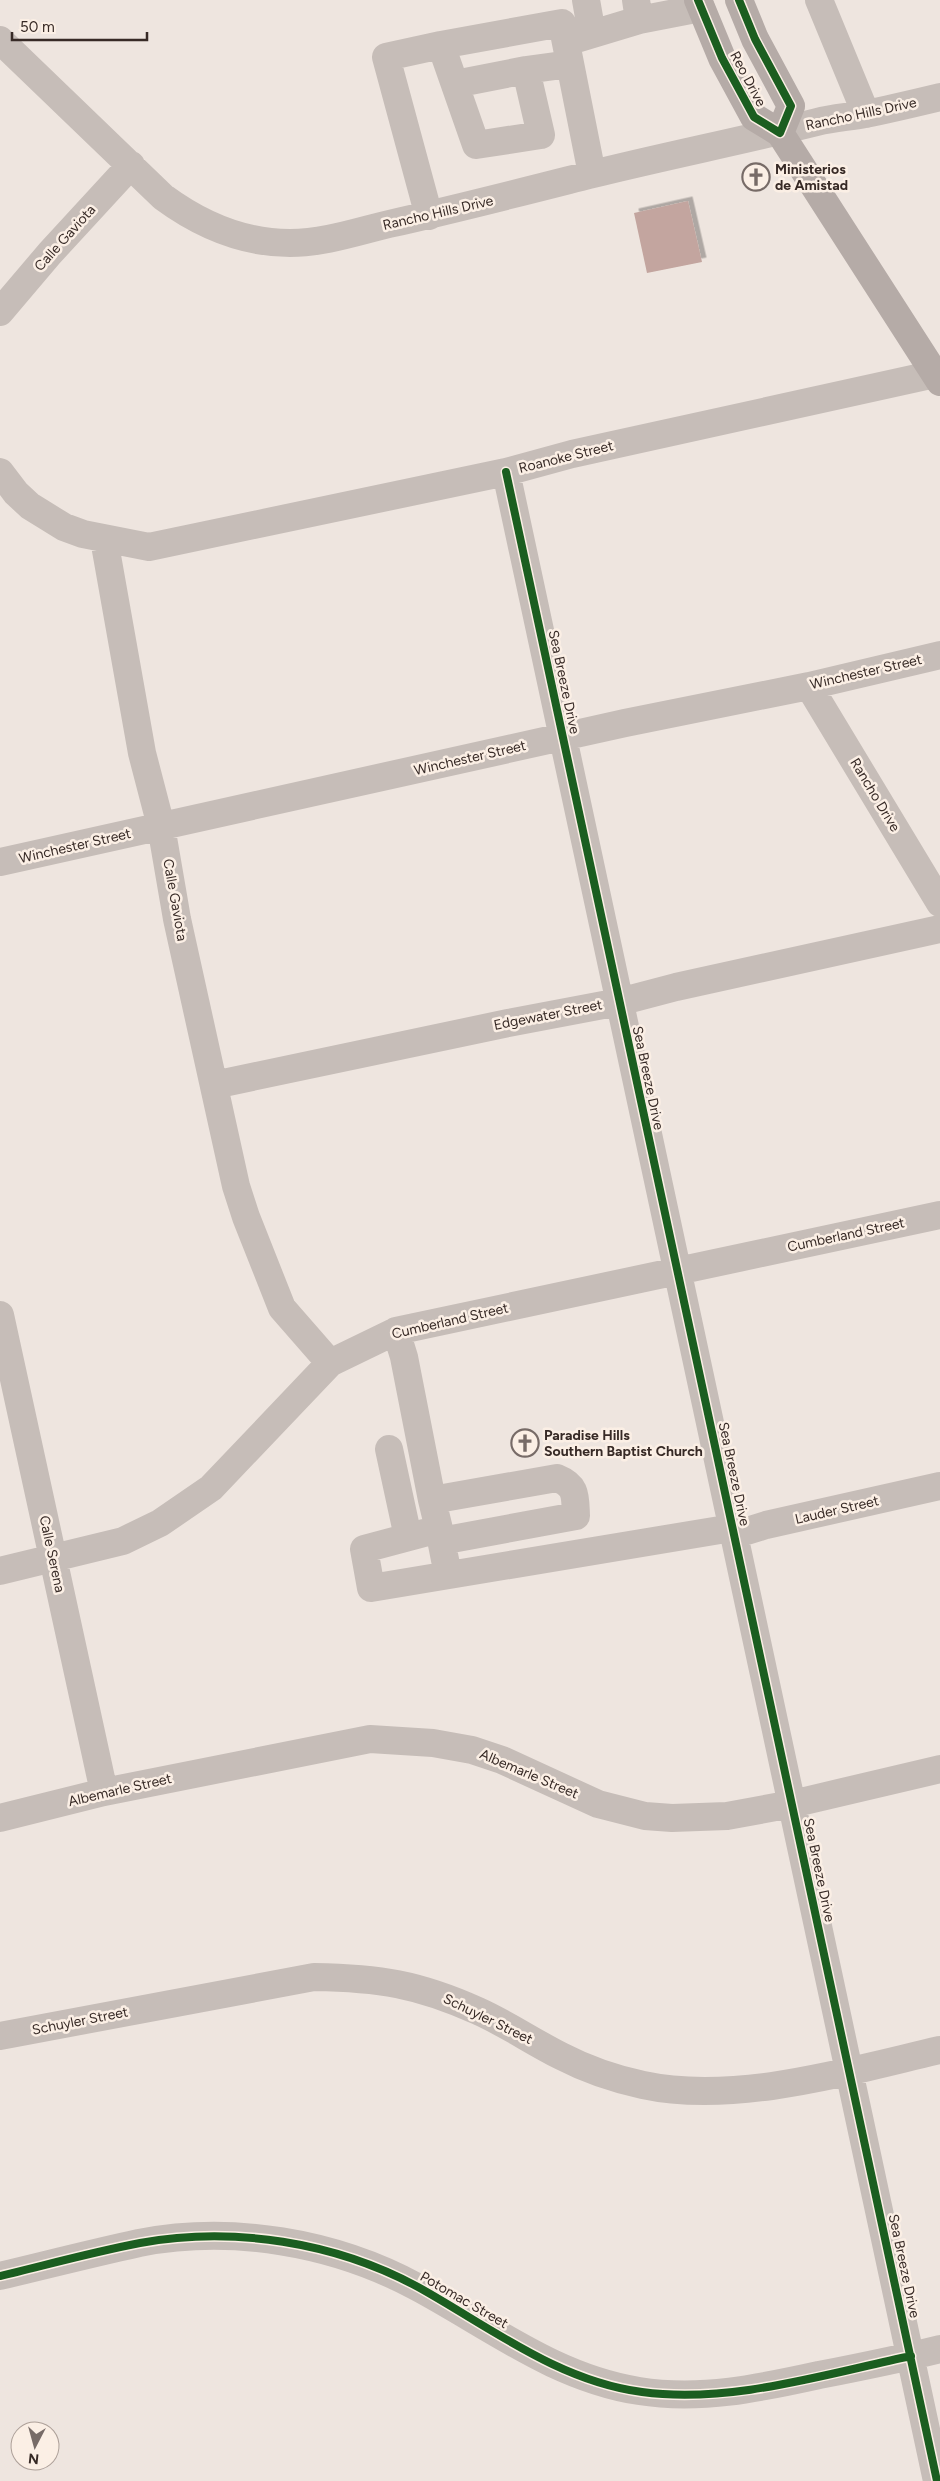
<svg xmlns="http://www.w3.org/2000/svg" width="940" height="2481" viewBox="0 0 940 2481" font-family="Figtree,sans-serif">
<style>
.building{fill:#c3a59f;filter:url(#shadow)}
.lines{fill:none;stroke-linecap:round;stroke-linejoin:round}
.minor{stroke:#c6bdb8;stroke-width:28}
.major{stroke:#b5aba7;stroke-width:28}
.cycleway-casing{stroke:#fbefe5;stroke-width:11}
.cycleway{stroke:#1b5e20;stroke-width:8}
.labels{text-anchor:middle;dominant-baseline:central;stroke-width:5;stroke-linejoin:round;paint-order:stroke}
.street-label{font-size:14px;fill:#372a26;stroke:#fbefe5}
.poi-label{font-size:14px;font-weight:bold;fill:#372a26;stroke:#fbefe5;text-anchor:start}
</style>
<defs>
<filter id="shadow"><feDropShadow dx="4.5" dy="-4.5" stdDeviation="0" flood-color="#0004"/></filter>
</defs>
<rect width="100%" height="100%" fill="#eee5df"/>
<!-- building -->
<path class="building" d="M688,201L702,262L647,273L634,213Z"/>
<g class="lines">
<!-- minor -->
<path class="minor" d="M586,0L592,34
M819,0L866,114
M639,20L701,8
M0,40L163,197C201,225 242,243 290,243C324,243 356,232 389,224C456,209 522,192 589,175C665,156 741,141 817,122C833,118 849,117 865,114C890,109 915,103 940,97
M566,42L639,20L636,0
M526,70L570,64
M455,84L526,70L541,135L476,145L441,45L562,23L592,174
M429,216L386,57L441,45
M0,312L50,253L131,165
M0,472L16,493L30,506L64,527L83,534L149,547L506,472L572,454L940,373
M506,472L937,2481
M104,539L142,753L161,826L177,919L236,1186L246,1217L282,1308L330,1363
M809,686L940,903
M0,862L625,723L809,686L940,655
M214,1085L508,1023L619,1002L676,987L940,929
M0,1315L104,1792
M396,1331L404,1357L432,1500
M389,1449L408,1537
M439,1529L432,1500L557,1478C577,1486 575,1496 576,1516L441,1541
M734,1535L766,1525L940,1486
M0,1571L123,1541L160,1523L211,1488L330,1363L396,1331L940,1215
M448,1575L439,1529L364,1549L371,1588L732,1528
M0,1818L104,1792L370,1739L433,1743L472,1750L502,1760L598,1804L645,1816L672,1818L727,1816L792,1804L940,1769
M0,2036L314,1977C379,1978 418,1984 478,2011C507,2024 533,2042 561,2056C586,2069 615,2079 643,2085C735,2105 849,2071 940,2050
M0,2276C46,2265 93,2253 139,2243C232,2225 334,2242 417,2287C490,2326 555,2378 639,2391C700,2401 760,2388 819,2375C860,2367 900,2359 940,2349"/>
<!-- major -->
<path class="major" d="M698,0L722,58L754,117L780,133L940,382
M739,0L755,39L791,106L780,133"/>
<!-- cycleway casing -->
<g class="cycleway-casing">
<path id="cycleway" d="M698,0L722,58L754,117L780,133L791,106L755,39L739,0
M506,472L937,2481
M0,2276C46,2265 93,2252 140,2243C233,2226 335,2242 418,2287C490,2327 558,2381 642,2392C731,2404 825,2374 911,2356"/>
</g>
<!-- cycleway -->
<use href="#cycleway" class="cycleway"/>
</g>
<!-- icons -->
<defs>
<g id="church-ring" transform="scale(1.4375)"><circle r="9.5" fill="#fbefe5" stroke="#776b67" stroke-width="1.5"/><path d="M-1.2-6h2.4v3.5h3.3v2.4h-3.3V6h-2.4V-.1h-3.3v-2.4h3.3Z" fill="#776b67"/></g>
</defs>
<g fill-rule="evenodd">
<use href="#church-ring" x="756" y="177"/>
<use href="#church-ring" x="525" y="1443"/>
</g>
<g class="labels">
<!-- street labels -->
<g class="street-label">
<text transform="translate(748 79) rotate(62)">Reo Drive</text>
<text transform="translate(861 114) rotate(-12)">Rancho Hills Drive</text>
<text transform="translate(438 213) rotate(-13)">Rancho Hills Drive</text>
<text transform="translate(65 238) rotate(-48)">Calle Gaviota</text>
<text transform="translate(566 457) rotate(-14)">Roanoke Street</text>
<text transform="translate(866 672) rotate(-13)">Winchester Street</text>
<text transform="translate(564 682) rotate(78)">Sea Breeze Drive</text>
<text transform="translate(470 758) rotate(-13)">Winchester Street</text>
<text transform="translate(875 795) rotate(59)">Rancho Drive</text>
<text transform="translate(75 846) rotate(-13)">Winchester Street</text>
<text transform="translate(175 900) rotate(80)">Calle Gaviota</text>
<text transform="translate(548 1015) rotate(-11)">Edgewater Street</text>
<text transform="translate(648 1078) rotate(78)">Sea Breeze Drive</text>
<text transform="translate(846 1235) rotate(-12)">Cumberland Street</text>
<text transform="translate(450 1321) rotate(-13)">Cumberland Street</text>
<text transform="translate(734 1474) rotate(78)">Sea Breeze Drive</text>
<text transform="translate(837 1510) rotate(-13)">Lauder Street</text>
<text transform="translate(52 1554) rotate(78)">Calle Serena</text>
<text transform="translate(529 1774) rotate(23)">Albemarle Street</text>
<text transform="translate(120 1790) rotate(-13)">Albemarle Street</text>
<text transform="translate(819 1870) rotate(78)">Sea Breeze Drive</text>
<text transform="translate(488 2019) rotate(26)">Schuyler Street</text>
<text transform="translate(80 2021) rotate(-11)">Schuyler Street</text>
<text transform="translate(904 2266) rotate(78)">Sea Breeze Drive</text>
<text transform="translate(464 2300) rotate(30)">Potomac Street</text>
</g>
<!-- poi labels -->
<g class="poi-label">
<text x="775" y="169">Ministerios<tspan x="775" dy="16">de Amistad</tspan></text>
<text x="544" y="1435">Paradise Hills<tspan x="544" dy="16">Southern Baptist Church</tspan></text>
</g>
</g>
<!-- north arrow -->
<g transform="translate(35 2446) rotate(186)"><circle r="24" fill="#fbefe5" stroke="#ada099"/>
<path d="M0-4L9 19L0 12L-9 19Z" fill="#776b67"/>
<text y="-8" font-size="14" font-weight="bold" text-anchor="middle" fill="#372a26">N</text>
</g>
<!-- scale -->
<path d="M12 32v8h135v-8" fill="none" stroke="#372a26" stroke-width="2.5"/>
<text x="20" y="32" font-size="15" fill="#372a26" stroke="#fbefe5" stroke-width="4" paint-order="stroke">50 m</text>
</svg>
